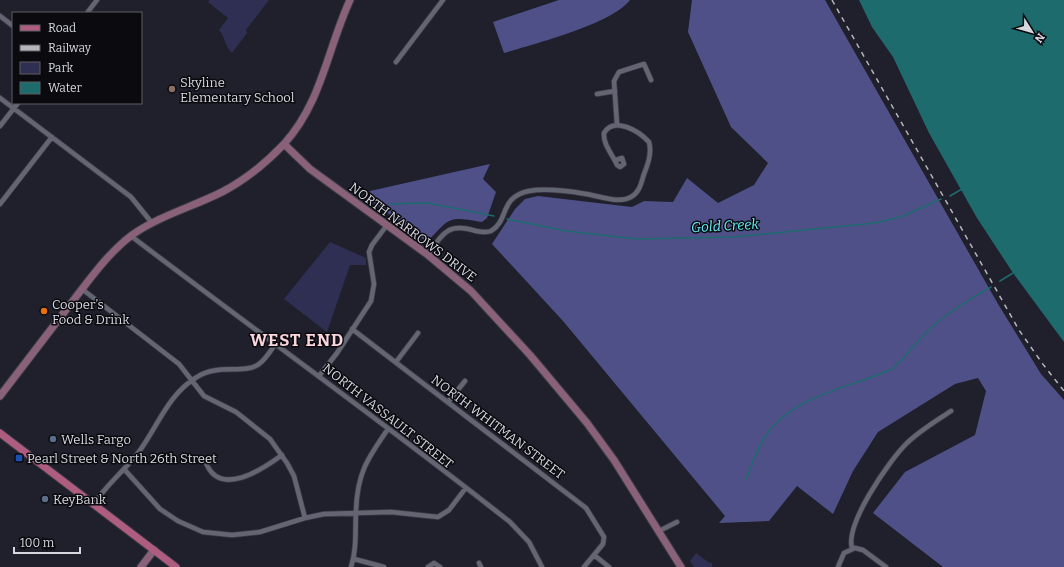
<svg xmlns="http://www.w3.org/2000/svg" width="1064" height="567" viewBox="0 0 1064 567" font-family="Bitter,serif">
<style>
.green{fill:#2f2f53}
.forest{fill:#4f5088}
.water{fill:#1e6b6e}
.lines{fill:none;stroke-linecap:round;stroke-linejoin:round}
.stream{stroke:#1e6b6e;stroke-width:1.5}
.street-casing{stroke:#3a3a44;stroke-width:6}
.secondary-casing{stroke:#3a3a44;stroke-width:9}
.primary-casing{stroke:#3a3a44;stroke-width:9}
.street{stroke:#646572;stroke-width:4.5}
.secondary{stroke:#896179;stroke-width:7}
.primary{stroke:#ae5d80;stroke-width:7}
.rail{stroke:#b5b6be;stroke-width:1.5;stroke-dasharray:5 5;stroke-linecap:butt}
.education-dot{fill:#8d6e63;stroke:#0a0a0f;stroke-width:1.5}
.food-dot{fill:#e8710a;stroke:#0a0a0f;stroke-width:1.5}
.service-dot{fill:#5c6f8a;stroke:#0a0a0f;stroke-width:1.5}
.transit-dot{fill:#1a4fb4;stroke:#0a0a0f;stroke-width:1.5}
.labels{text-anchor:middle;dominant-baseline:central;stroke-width:3;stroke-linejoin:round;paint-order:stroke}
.poi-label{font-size:13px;fill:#d6d7df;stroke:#0a0a0f;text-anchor:start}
.street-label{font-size:13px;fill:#d6d7df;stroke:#0a0a0f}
.water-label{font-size:14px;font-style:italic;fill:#64f0f6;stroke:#0a0a0f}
.district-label{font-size:17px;font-weight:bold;letter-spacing:1px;fill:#fad6dd;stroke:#0a0a0f}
</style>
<rect width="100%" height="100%" fill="#1f202b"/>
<!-- green -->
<path class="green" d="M210,0H269L246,30L247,33L232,53C224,46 226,38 219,30L228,18L208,2Z
M330,242L366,258V265H350L327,332L284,299Z
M696,553L708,562L712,563V567H694L690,561Z"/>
<!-- forest -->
<path class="forest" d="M559,0H630C612,24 534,44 504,53L493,22Z
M692,0H825L998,304L1041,374L1064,400V567H943L873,513L905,472L975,435L986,391L978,378L955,384L878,432L853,471L833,514L797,486L769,521L719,523L725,516L563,321L492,244L515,209L525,199L538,196L632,207L644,201L673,202L687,178L718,203L754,185L768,163L731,127L688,32Z
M490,164L483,179L496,192L487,218L482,222C447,216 451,217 427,242L370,200V191Z"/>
<!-- water -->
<path class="water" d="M859,0H1064V342L1013,273L977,218L929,133L893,57L872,27Z"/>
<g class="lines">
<!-- stream -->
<path class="stream" d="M950,196L962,189
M390,204L428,203L494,216
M507,219L566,231L636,239L733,237L875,223L901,217L941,199
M1000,281L1013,273
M746,479C752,466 756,452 763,440C790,395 848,389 892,369C907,357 916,341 930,329C948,312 969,300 991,287"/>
<!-- street casing -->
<g class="street-casing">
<path id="street" d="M87,13L97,0
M0,16L13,26
M396,62L443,0
M597,94L615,91
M0,98L131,197L152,223
M617,124L614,81L619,72L644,64L651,80
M0,126L18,103
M0,204L52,137
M131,236C257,332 386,424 510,522L529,542L542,567
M428,255C443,233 448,222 476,231C481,232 486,233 491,231C509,221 499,197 529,191C546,188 568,191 586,194C599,196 619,204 631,197C640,192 641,183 644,174C648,164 652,153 649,142C639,131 614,116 604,133C603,145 613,155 617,165L620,167L624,164L622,158L616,160
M82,289L179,364L204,396L236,412L270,439L287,463L294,476L305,518
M352,329L586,508L604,537L603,544L584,567
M396,362L418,333
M319,376L337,353L371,301L374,284L369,252L372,245L387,225
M448,402L465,381
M206,463C220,498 263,469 282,455
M124,469L160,509L178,521L203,532L232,535L260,532L305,518L324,514L391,512L438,517L449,510L465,489
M94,504C106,485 124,471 138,453C157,428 168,394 197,377C218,363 244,375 259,364C266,359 271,350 276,343
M659,531L677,522
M852,548C845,524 889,461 906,444C919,431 936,421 951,411
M594,555L609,567
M354,559L384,567
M479,563L481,567
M351,567C357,549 355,530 356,511C357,474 367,459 388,429
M428,567L434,563L440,567
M838,567L844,553L855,548L863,550L886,567"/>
</g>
<!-- secondary casing -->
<g class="secondary-casing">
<path id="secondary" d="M284,144L310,169L428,255L471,291L530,355L587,423L614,460L681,567
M0,396C24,365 48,333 72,302C90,279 108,253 132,235C159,216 192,207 222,192C245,180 266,163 284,144C322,102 327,50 350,0
M141,567L154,550"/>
</g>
<!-- primary casing -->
<g class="primary-casing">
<path id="primary" d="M0,433L176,567"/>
</g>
<!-- street -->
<use href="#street" class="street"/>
<!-- secondary -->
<use href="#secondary" class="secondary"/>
<!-- primary -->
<use href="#primary" class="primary"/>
<!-- rail -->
<path class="rail" d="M832,0L1019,330L1042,363L1064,391"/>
</g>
<!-- markers -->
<circle class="education-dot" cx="172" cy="89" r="4"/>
<circle class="food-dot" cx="44" cy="311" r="4"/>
<g class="service-dot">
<circle cx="53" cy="439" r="4"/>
<circle cx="45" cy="499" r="4"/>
</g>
<rect class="transit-dot" x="15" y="454" width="8" height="8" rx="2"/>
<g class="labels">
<!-- poi labels -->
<g class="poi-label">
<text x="180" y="82">Skyline<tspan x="180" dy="15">Elementary School</tspan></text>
<text x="52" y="304">Cooper’s<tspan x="52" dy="15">Food &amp; Drink</tspan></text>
<text x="61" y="439">Wells Fargo</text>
<text x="27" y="458">Pearl Street &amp; North 26th Street</text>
<text x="53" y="499">KeyBank</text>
</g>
<!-- street labels -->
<g class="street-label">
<text transform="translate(413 232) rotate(37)">NORTH NARROWS DRIVE</text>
<text transform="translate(388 416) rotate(38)">NORTH VASSAULT STREET</text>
<text transform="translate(498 427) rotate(37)">NORTH WHITMAN STREET</text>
</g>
<!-- water labels -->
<g class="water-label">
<text transform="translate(725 226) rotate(-3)">Gold Creek</text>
</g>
<!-- district labels -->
<g class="district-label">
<text x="297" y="340">WEST END</text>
</g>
</g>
<!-- legend -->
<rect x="12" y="12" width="130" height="92" fill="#0a0a0f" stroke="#5c5c62"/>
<rect x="20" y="25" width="20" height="6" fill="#ae5d80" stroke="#5c5c62"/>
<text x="48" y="32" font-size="12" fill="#d6d7df">Road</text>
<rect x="20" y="45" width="20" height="6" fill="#b5b6be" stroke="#5c5c62"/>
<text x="48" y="52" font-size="12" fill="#d6d7df">Railway</text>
<rect x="20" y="62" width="20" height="12" fill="#2f2f53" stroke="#5c5c62"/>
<text x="48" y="72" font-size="12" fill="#d6d7df">Park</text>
<rect x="20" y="82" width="20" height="12" fill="#1e6b6e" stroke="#5c5c62"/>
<text x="48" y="92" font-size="12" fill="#d6d7df">Water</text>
<!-- north arrow -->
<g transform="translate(1032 32) rotate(127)" stroke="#0a0a0f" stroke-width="3" paint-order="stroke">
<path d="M0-3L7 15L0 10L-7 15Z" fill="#d6d7df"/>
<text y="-6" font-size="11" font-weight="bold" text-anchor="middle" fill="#d6d7df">N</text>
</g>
<!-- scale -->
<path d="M14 547v6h66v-6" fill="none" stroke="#d6d7df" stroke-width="2"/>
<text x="20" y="547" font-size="12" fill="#d6d7df" stroke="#0a0a0f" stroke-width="3" paint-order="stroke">100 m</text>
</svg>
